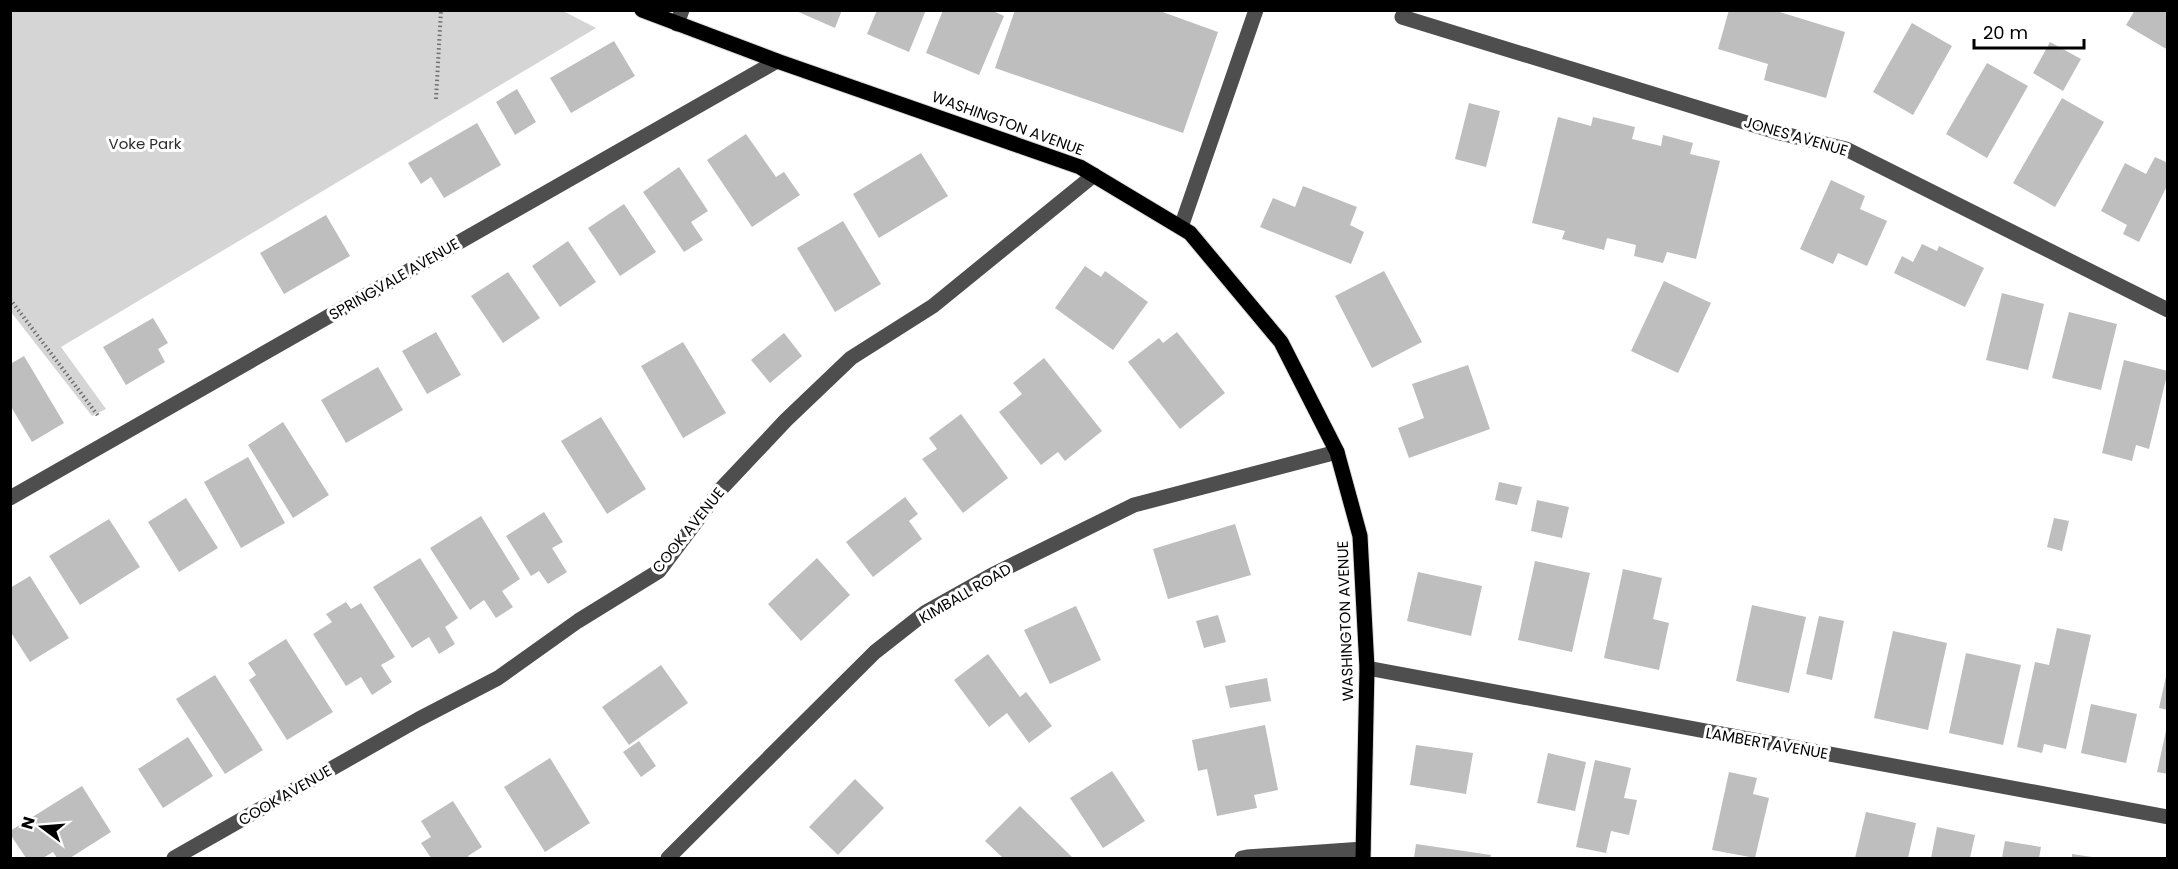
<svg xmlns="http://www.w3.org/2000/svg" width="2178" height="869" viewBox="0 0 2178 869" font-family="Poppins,sans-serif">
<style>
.green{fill:#d5d5d5}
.building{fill:#bebebe}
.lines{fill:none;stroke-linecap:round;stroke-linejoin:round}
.major-casing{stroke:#dbdbdb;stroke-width:17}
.path{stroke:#707070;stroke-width:4;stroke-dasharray:1.5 3;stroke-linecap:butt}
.minor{stroke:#4e4e4e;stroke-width:15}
.major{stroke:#000;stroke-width:15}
.labels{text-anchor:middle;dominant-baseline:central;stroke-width:6;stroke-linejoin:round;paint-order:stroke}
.street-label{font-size:15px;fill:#000;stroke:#fff}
.park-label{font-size:15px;fill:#2c2c2c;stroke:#fff}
</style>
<rect width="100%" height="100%" fill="#fff"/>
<!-- green -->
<path class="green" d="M563,11L596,28L61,347L106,409L92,416L11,312V11Z"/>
<!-- building -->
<path class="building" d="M794,10H842L835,28Z
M877,10H926L909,52L867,34Z
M943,10H991L1004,16L979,75L926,53Z
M1015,10H1157L1218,32L1183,133L995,68Z
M1729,10H1773L1845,32L1826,98L1764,80L1768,64L1718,49Z
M2135,10H2168V50L2126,25Z
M1912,23L1952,46L1913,115L1873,92Z
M614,41L635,76L571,113L550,78Z
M2050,42L2081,59L2063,91L2033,73Z
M1987,63L2028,86L1987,158L1946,134Z
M517,89L536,122L515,135L496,102Z
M2062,98L2104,122L2055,207L2013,183Z
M1469,103L1500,111L1486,167L1455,159Z
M1558,117L1591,126L1593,117L1635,127L1632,139L1661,146L1663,135L1693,143L1690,154L1720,161L1696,259L1667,252L1663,263L1634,256L1636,245L1607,238L1604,250L1562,239L1565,231L1532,223Z
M477,123L501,165L444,198L431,177L421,184L408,163Z
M746,134L776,177L784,172L800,195L752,227L707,160Z
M921,153L948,196L879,238L853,194Z
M2155,157L2168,163V184L2139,242L2123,234L2127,225L2101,211L2125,163L2146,174Z
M679,167L708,211L691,222L703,240L684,252L643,192Z
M1831,180L1865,196L1860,209L1887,221L1867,266L1838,253L1833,264L1800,249Z
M1303,186L1357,207L1350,225L1364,232L1351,264L1260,227L1273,198L1295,207Z
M624,204L656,252L620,276L588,228Z
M326,215L350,256L284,294L260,253Z
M843,221L881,284L835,312L797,248Z
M568,241L596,282L560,307L532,266Z
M1922,244L1937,251L1939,246L1984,268L1965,307L1894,273L1902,256L1913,262Z
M1085,266L1101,277L1105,271L1148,302L1113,350L1055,308Z
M1384,271L1422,342L1372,368L1335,296Z
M508,272L540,318L503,343L471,296Z
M1664,281L1711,303L1678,373L1631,351Z
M2002,293L2044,304L2028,370L1986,360Z
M2069,312L2117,324L2101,390L2052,378Z
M153,318L168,343L158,349L165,362L126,385L103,347Z
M436,332L461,375L427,394L402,351Z
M1177,332L1225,393L1180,429L1128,362L1159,338L1163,343Z
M784,333L802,356L770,383L751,360Z
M683,342L726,413L683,438L641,366Z
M24,356L64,423L32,442L10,405V364Z
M1044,358L1102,431L1065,461L1058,452L1041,465L999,412L1022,394L1013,383Z
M2124,360L2168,371L2149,449L2136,445L2132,461L2102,453Z
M1468,365L1490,429L1409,458L1398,428L1424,418L1412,384Z
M378,367L403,410L346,443L321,400Z
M961,414L1008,478L963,513L922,459L937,449L929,438Z
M601,417L646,489L607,514L561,441Z
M283,422L329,495L293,518L248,445Z
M248,457L285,523L241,548L204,482Z
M1499,482L1522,487L1517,505L1495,500Z
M905,497L918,514L909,521L922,539L873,577L846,542Z
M186,498L218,548L179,572L148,522Z
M1537,500L1569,507L1562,538L1531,531Z
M544,512L563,542L552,548L567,572L548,584L539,571L531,576L506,536Z
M481,516L520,579L502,591L513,607L496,618L484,600L470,610L430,548Z
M2054,518L2069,521L2062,551L2047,547Z
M109,519L140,567L80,605L49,556Z
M1235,524L1251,575L1168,599L1153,549Z
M420,558L458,618L445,627L455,644L439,654L429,637L412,648L373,587Z
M817,558L850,595L801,641L768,604Z
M1535,561L1590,573L1572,652L1518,640Z
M1623,569L1662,578L1653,619L1669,623L1659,670L1604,658Z
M1418,572L1482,586L1471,636L1407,621Z
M30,576L69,638L30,662L10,631V588Z
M346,602L351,609L361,603L395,657L381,665L392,682L372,695L361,677L346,686L313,634L332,622L326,614Z
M1752,605L1806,617L1789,693L1736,681Z
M1076,606L1101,660L1050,684L1024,630Z
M1218,615L1226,642L1204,648L1196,621Z
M1819,616L1844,621L1832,680L1806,674Z
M2057,628L2091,635L2066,749L2044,744L2042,753L2017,747L2035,662L2049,665Z
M1893,631L1947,643L1928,730L1874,718Z
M286,639L333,712L287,740L249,680L256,675L248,663Z
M1966,653L2021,665L2003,745L1949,733Z
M988,654L1020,697L1026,692L1052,726L1029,743L1007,713L989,727L954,680Z
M661,665L688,703L629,745L602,707Z
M2167,672H2168V710L2159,708Z
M215,675L263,750L225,774L176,699Z
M1267,678L1271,701L1230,708L1225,686Z
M2091,704L2137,714L2126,763L2081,753Z
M1265,725L1278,790L1254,795L1257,808L1217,816L1207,769L1198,771L1192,740Z
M2167,726H2168V774L2157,772Z
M188,737L213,776L163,808L138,769Z
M639,741L656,766L641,777L623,752Z
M1416,745L1473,753L1466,794L1410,785Z
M1548,753L1586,762L1575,811L1537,803Z
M550,758L590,823L545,852L504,787Z
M1595,760L1631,768L1624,798L1637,800L1629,835L1611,831L1606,853L1576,847Z
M1112,771L1145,821L1103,848L1070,798Z
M1729,772L1757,778L1753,794L1769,798L1755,858L1712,850Z
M855,779L884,808L838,855L809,827Z
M82,786L111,832L70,858H57L53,852L43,858H26L10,834V831Z
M453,801L482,847L468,856L470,858H431L421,843L431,837L421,821Z
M1020,806L1073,858H1003L985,841Z
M1866,812L1916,823L1908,858H1855Z
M1937,827L1975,835L1970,858H1931Z
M2005,841L2041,847L2039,858H2002Z
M1416,844L1491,855L1490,858H1414Z
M2072,854L2092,857V858H2072Z"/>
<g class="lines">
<!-- major casing -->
<g class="major-casing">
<path id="major" d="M642,10L777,61L1080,167L1190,233L1281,342L1337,452L1360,536L1367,668L1363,858"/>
</g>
<!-- path -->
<path class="path" d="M436,99L441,10
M10,299L99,417"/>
<!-- minor -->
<path class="minor" d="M1402,17L1780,133L1846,149L2168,310
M677,24L682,10
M1181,227L1256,10
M10,498L777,61
M1367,668L2168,817
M174,858L419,719L498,678L578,621L659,571L720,490L786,420L851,358L933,306L1094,175
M668,858L875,652L926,612L992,575L1134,505L1337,452
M1242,858L1247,857L1363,849"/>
<!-- major -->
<use href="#major" class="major"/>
</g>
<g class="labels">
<!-- street labels -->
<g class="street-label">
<text transform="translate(1008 123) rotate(20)">WASHINGTON AVENUE</text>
<text transform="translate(1796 136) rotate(16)">JONES AVENUE</text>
<text transform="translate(394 279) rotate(-30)">SPRINGVALE AVENUE</text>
<text transform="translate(688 530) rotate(-51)">COOK AVENUE</text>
<text transform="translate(965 593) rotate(-30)">KIMBALL ROAD</text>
<text transform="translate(1345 621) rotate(-92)">WASHINGTON AVENUE</text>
<text transform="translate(1767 743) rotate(10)">LAMBERT AVENUE</text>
<text transform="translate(285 795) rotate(-30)">COOK AVENUE</text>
</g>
<!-- park labels -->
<g class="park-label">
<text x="145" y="143">Voke Park</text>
</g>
</g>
<!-- border -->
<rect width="2178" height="869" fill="none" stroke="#000000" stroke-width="24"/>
<!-- north arrow -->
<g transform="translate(42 827) rotate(286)" stroke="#ffffff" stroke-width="4.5" paint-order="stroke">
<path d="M0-4.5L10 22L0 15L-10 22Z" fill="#000000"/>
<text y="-9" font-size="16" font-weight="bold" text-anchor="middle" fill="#000000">N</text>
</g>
<!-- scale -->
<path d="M1974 39v9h110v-9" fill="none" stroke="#000000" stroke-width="3"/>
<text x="1983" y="39" font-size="18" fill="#000000" stroke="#ffffff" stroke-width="4.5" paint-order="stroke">20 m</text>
</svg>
